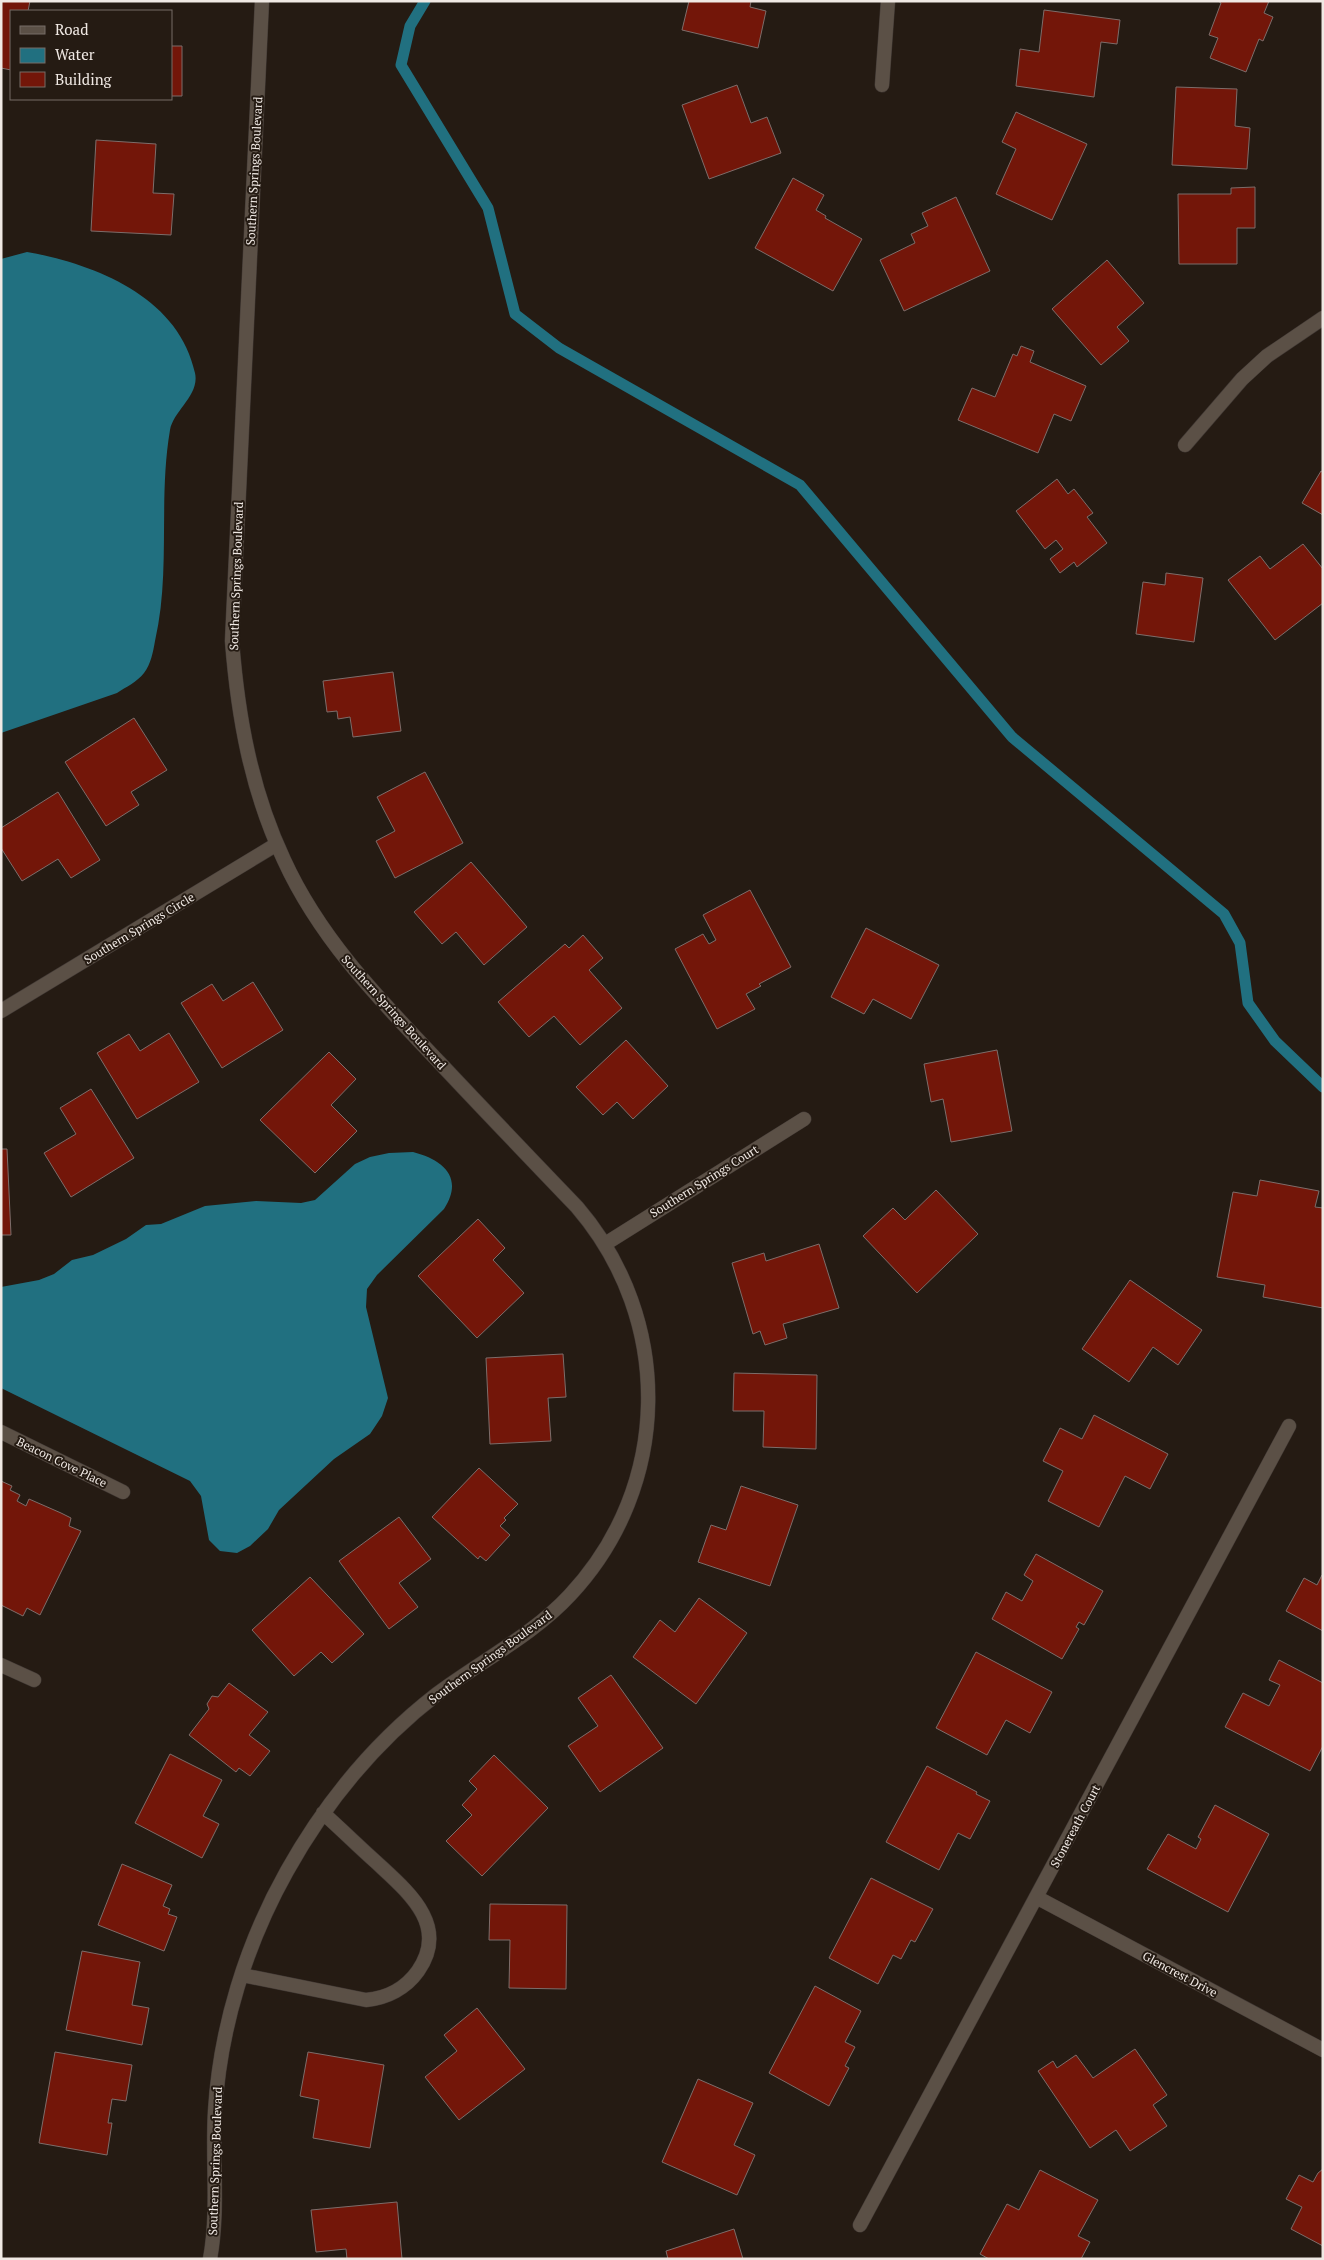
<svg xmlns="http://www.w3.org/2000/svg" width="1324" height="2260" viewBox="0 0 1324 2260" font-family="'PT Serif',serif">
<style>
.water{fill:#217080}
.lines{fill:none;stroke-linecap:round;stroke-linejoin:round}
.stream{stroke:#217080;stroke-width:11}
.building{fill:#731609;stroke:#7d6d6a}
.minor-casing{stroke:#403834;stroke-width:15}
.minor{stroke:#5b5046;stroke-width:14}
.labels{text-anchor:middle;dominant-baseline:central;stroke-width:4;stroke-linejoin:round;paint-order:stroke}
.street-label{font-size:12px;fill:#f0e9e4;stroke:#251b13}
</style>
<rect width="100%" height="100%" fill="#251b13"/>
<!-- water -->
<path class="water" d="M27,252C95,264 179,297 195,373C200,395 173,411 170,430C158,500 171,572 155,641C153,652 151,664 144,673C137,682 126,687 117,693L1,733V259Z
M413,1152C444,1160 464,1178 444,1209L377,1275L367,1289L366,1307L388,1398L382,1416L370,1434L334,1459L279,1510L268,1529L250,1546L237,1553L220,1551L209,1540L201,1496L190,1481L1,1388V1287L39,1280L54,1274L72,1260L93,1255L126,1239L146,1225L161,1224L205,1206L256,1201L301,1203L315,1200L355,1164L370,1157L389,1153Z"/>
<g class="lines">
<!-- stream -->
<path class="stream" d="M425,1L410,26L401,65L488,208L515,314L559,348L800,485L1012,737L1224,914L1240,943L1248,1003L1275,1041L1323,1087"/>
</g>
<!-- building -->
<path class="building" d="M1,1H30L28,11H11V70L1,68Z
M689,1H751L750,7L766,11L758,48L682,30Z
M1218,1H1269L1264,13L1273,17L1263,41L1259,39L1246,72L1210,58L1218,38L1209,35L1221,3Z
M1044,10L1120,20L1117,44L1101,42L1094,97L1016,86L1020,49L1039,52Z
M171,46H182V96H171Z
M737,85L751,123L767,117L781,153L709,179L682,105Z
M1176,87L1237,89L1235,126L1250,128L1247,169L1172,165Z
M1016,112L1087,144L1052,220L996,194L1016,149L1002,142Z
M96,140L156,144L153,193L174,194L171,235L91,231Z
M793,178L824,195L816,210L826,216L825,218L862,239L833,291L755,248Z
M1255,187V228H1237V264H1179L1178,194H1231V188Z
M956,197L990,271L904,311L880,260L915,243L911,234L928,226L922,213Z
M1107,260L1144,303L1117,327L1129,341L1101,365L1052,309Z
M1021,346L1034,351L1030,362L1086,386L1071,421L1054,414L1038,453L958,420L972,388L995,397L1013,354L1017,356Z
M1321,471L1323,472V515L1302,503Z
M1057,479L1068,494L1074,489L1093,513L1087,517L1107,543L1077,567L1074,562L1060,573L1050,559L1063,549L1056,540L1045,549L1016,511Z
M1303,544L1323,569V603L1275,640L1228,580L1260,556L1270,569Z
M1166,573L1203,578L1194,642L1136,634L1143,582L1165,585Z
M393,672L401,731L353,737L350,717L338,719L337,711L327,712L323,681Z
M134,718L167,770L131,792L139,805L106,826L65,762Z
M425,772L463,843L395,878L376,841L395,831L377,797Z
M58,792L100,860L71,878L58,859L22,881L1,848V828Z
M471,862L527,927L484,965L456,932L442,944L414,912Z
M750,890L791,967L759,984L761,986L746,994L755,1009L717,1029L675,949L703,934L709,944L716,940L703,915Z
M866,928L939,965L911,1019L873,999L864,1014L831,997Z
M583,935L603,958L589,970L622,1008L580,1045L554,1016L529,1037L498,1002L565,944L569,948Z
M253,982L283,1030L222,1068L181,1003L212,984L223,1001Z
M169,1033L199,1082L137,1119L97,1053L129,1034L140,1051Z
M626,1040L668,1086L633,1119L617,1102L603,1115L576,1087Z
M997,1050L1012,1131L951,1142L943,1099L931,1102L924,1064Z
M329,1052L356,1079L331,1105L357,1131L315,1173L260,1120Z
M91,1089L134,1158L71,1197L44,1153L76,1134L60,1108Z
M1,1149H7L11,1235H1Z
M1260,1180L1319,1191L1315,1207L1323,1208V1308L1263,1297L1265,1285L1217,1277L1233,1192L1257,1196Z
M936,1190L978,1234L917,1293L863,1236L893,1208L905,1220Z
M478,1219L505,1248L493,1260L524,1293L477,1338L418,1276Z
M819,1244L839,1308L783,1324L787,1338L765,1345L760,1331L753,1334L732,1263L764,1253L766,1261Z
M1130,1280L1202,1330L1178,1365L1153,1347L1129,1382L1082,1349Z
M563,1354L566,1397L548,1398L551,1441L490,1444L486,1358Z
M734,1373L817,1375L816,1449L763,1447L764,1411H733Z
M1094,1415L1168,1454L1150,1489L1125,1476L1099,1527L1048,1501L1063,1471L1043,1461L1060,1428L1082,1439Z
M479,1468L518,1504L504,1518L506,1520L500,1526L510,1535L486,1561L480,1556L478,1559L432,1517Z
M1,1481L12,1486L10,1490L20,1495L17,1501L26,1506L29,1499L61,1513L71,1518L69,1526L81,1531L40,1615L27,1608L23,1616L1,1605Z
M741,1486L798,1505L770,1586L698,1562L711,1525L726,1530Z
M399,1517L431,1559L399,1583L418,1607L389,1629L339,1561Z
M1036,1554L1103,1591L1084,1625L1079,1622L1076,1627L1079,1629L1062,1659L992,1619L1006,1592L1022,1601L1033,1581L1024,1575Z
M1322,1575L1323,1576V1631L1286,1611L1304,1578L1317,1585Z
M310,1577L364,1634L332,1663L321,1652L294,1676L252,1630Z
M699,1598L747,1633L696,1704L633,1657L660,1620L675,1632Z
M976,1652L1052,1692L1030,1733L1006,1720L987,1755L936,1728Z
M1279,1660L1323,1683V1746L1310,1771L1225,1727L1243,1693L1269,1706L1280,1685L1269,1680Z
M611,1675L663,1748L600,1792L568,1746L598,1726L578,1698Z
M229,1683L268,1712L249,1735L270,1751L250,1776L239,1768L236,1772L189,1735L209,1709L207,1704L212,1696L218,1697Z
M170,1754L222,1780L203,1816L219,1824L202,1858L135,1823Z
M494,1755L548,1808L482,1876L446,1841L472,1815L462,1805L477,1789L469,1781Z
M927,1766L977,1792L976,1794L990,1801L970,1839L958,1833L939,1870L886,1842Z
M1215,1805L1269,1834L1228,1912L1147,1869L1168,1834L1196,1849L1201,1839L1198,1837Z
M122,1864L172,1885L163,1906L170,1909L168,1914L177,1917L164,1951L98,1925Z
M871,1878L933,1909L915,1942L911,1940L901,1959L893,1955L878,1984L829,1958Z
M490,1904L567,1905L566,1989L509,1988L510,1940H489Z
M82,1951L140,1962L132,2005L149,2008L142,2045L66,2030Z
M815,1986L861,2011L845,2042L855,2047L845,2066L849,2068L829,2106L769,2073Z
M477,2008L525,2069L459,2120L425,2077L457,2051L444,2035Z
M1135,2049L1167,2095L1153,2105L1167,2126L1130,2151L1116,2130L1090,2148L1038,2071L1053,2061L1057,2068L1076,2055L1093,2078Z
M55,2052L132,2065L126,2101L112,2099L108,2123H112L107,2155L39,2143Z
M308,2052L384,2065L370,2148L313,2138L319,2100L300,2096Z
M698,2079L753,2103L734,2145L755,2155L737,2195L662,2162Z
M1323,2169V2246L1291,2229L1302,2207L1286,2199L1299,2175L1313,2182L1318,2173Z
M1040,2170L1098,2200L1078,2236L1090,2242L1081,2259H989L980,2254L1007,2204L1019,2210Z
M397,2202L402,2259H347L346,2249L316,2252L311,2210Z
M734,2229L743,2259H668L666,2251Z"/>
<g class="lines">
<!-- minor casing -->
<g class="minor-casing">
<path id="minor" d="M882,85L888,1
M1185,445L1242,379L1267,356L1323,318
M1,1011L277,844
M605,1244L804,1119
M1,1432L123,1492
M1,1665L34,1680
M1036,1897L1323,2050
M242,1975L366,2000C387,1998 406,1988 418,1971C450,1925 407,1891 376,1862C358,1846 341,1829 323,1813
M860,2225L1289,1426
M210,2259C219,2210 212,2161 215,2111C220,2028 246,1944 287,1871C325,1803 375,1742 437,1694C481,1661 533,1635 570,1595C672,1486 674,1320 577,1207C531,1159 485,1111 439,1062C380,1000 320,939 284,860C251,790 238,717 232,641L262,1"/>
</g>
<!-- minor -->
<use href="#minor" class="minor"/>
</g>
<g class="labels">
<!-- street labels -->
<g class="street-label">
<text transform="translate(254 171) rotate(-87)">Southern Springs Boulevard</text>
<text transform="translate(236 576) rotate(-88)">Southern Springs Boulevard</text>
<text transform="translate(139 928) rotate(-31)">Southern Springs Circle</text>
<text transform="translate(394 1012) rotate(48)">Southern Springs Boulevard</text>
<text transform="translate(704 1181) rotate(-32)">Southern Springs Court</text>
<text transform="translate(62 1462) rotate(26)">Beacon Cove Place</text>
<text transform="translate(490 1657) rotate(-36)">Southern Springs Boulevard</text>
<text transform="translate(1075 1826) rotate(-62)">Stonereath Court</text>
<text transform="translate(1180 1974) rotate(28)">Glencrest Drive</text>
<text transform="translate(215 2161) rotate(-88)">Southern Springs Boulevard</text>
</g>
</g>
<!-- border -->
<rect width="1324" height="2260" fill="none" stroke="#f0e9e4" stroke-width="5"/>
<!-- legend -->
<rect x="10" y="10" width="162" height="90" fill="#251b13" stroke="#766d67"/>
<rect x="20" y="26" width="25" height="8" fill="#5b5046" stroke="#766d67"/>
<text x="55" y="35" font-size="15" fill="#f0e9e4">Road</text>
<rect x="20" y="48" width="25" height="15" fill="#217080" stroke="#766d67"/>
<text x="55" y="60" font-size="15" fill="#f0e9e4">Water</text>
<rect x="20" y="72" width="25" height="15" fill="#731609" stroke="#766d67"/>
<text x="55" y="85" font-size="15" fill="#f0e9e4">Building</text>
</svg>
